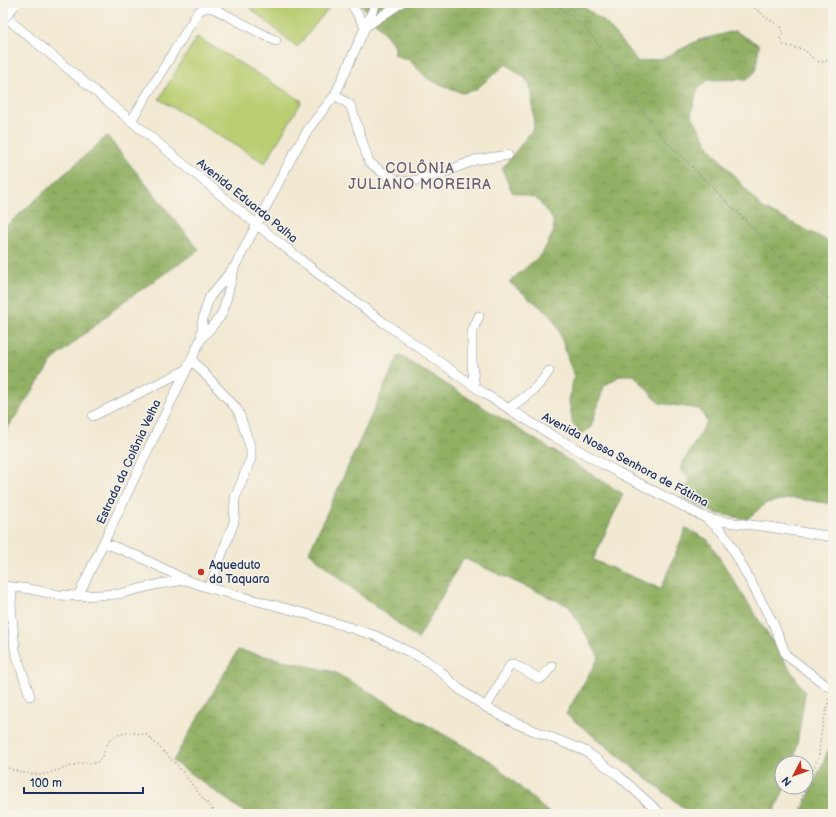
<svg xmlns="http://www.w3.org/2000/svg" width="836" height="817" viewBox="0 0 836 817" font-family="'Balsamiq Sans',sans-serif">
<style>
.forest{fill:url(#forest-crowns);stroke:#567060}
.garden{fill:#b9cd71;stroke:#6a7e68}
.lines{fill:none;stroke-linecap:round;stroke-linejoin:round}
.minor-casing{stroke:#868c98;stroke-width:10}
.path{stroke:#868c98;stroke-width:1.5;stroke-dasharray:1 3;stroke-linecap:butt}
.minor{stroke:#fff;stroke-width:9}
.highway-bridge-casing{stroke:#868c98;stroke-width:14;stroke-linecap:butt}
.highway-bridge{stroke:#fff;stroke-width:13}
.poi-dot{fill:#c8321e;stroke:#f7f3e8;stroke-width:1.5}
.labels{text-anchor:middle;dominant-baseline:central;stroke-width:3;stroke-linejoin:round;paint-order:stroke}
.street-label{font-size:12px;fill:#1b2f5e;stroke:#f7f3e8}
.poi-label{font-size:12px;fill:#1b2f5e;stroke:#f7f3e8;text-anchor:start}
.quarter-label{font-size:14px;letter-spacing:1px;fill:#665a6b;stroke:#f7f3e8}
</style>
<defs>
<pattern id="forest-crowns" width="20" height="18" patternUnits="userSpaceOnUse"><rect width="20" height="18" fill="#92b063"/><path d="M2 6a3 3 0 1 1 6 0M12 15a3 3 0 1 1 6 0" fill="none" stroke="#769055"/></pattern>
</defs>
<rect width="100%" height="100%" fill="#f7f3e8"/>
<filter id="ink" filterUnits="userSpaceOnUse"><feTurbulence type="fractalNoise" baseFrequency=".025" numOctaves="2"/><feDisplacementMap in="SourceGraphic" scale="8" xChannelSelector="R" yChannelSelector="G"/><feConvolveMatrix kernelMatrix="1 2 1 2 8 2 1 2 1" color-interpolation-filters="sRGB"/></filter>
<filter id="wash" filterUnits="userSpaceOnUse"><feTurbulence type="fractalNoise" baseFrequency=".012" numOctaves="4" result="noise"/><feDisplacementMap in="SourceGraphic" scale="16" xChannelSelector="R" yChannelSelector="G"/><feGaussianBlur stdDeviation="0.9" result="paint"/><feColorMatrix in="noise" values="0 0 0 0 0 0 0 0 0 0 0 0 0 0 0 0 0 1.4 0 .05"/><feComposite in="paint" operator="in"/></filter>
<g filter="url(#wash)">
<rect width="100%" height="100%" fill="#f2e9d2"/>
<!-- forest -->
<path class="forest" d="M360,3H584L585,8L606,23L638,62L664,58L699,40L735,31L759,45L756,71L747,79L708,80L697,90L691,114L710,148L761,207L826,240L833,247V504L793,498L766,503L747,519L715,513L682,497L690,481L680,468L707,422L700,409L659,403L634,375H621L604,386L591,427L581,434L573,425L569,401L574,377L558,328L552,316L509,282L542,254L554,231L553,219L536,198L512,192L502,169L534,128L532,90L526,79L506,64L475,90L462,93L428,79L409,60L395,55V46Z
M107,136L199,250L123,302L53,360L3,435V229Z
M399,355L623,494L593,560L661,589L686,528L708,540L805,693L794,763H782V787H785L773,814H691L566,714L599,657L569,606L463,558L418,639L339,578L309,552Z
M238,650L334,672L492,762L550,814H247L173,761Z
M829,705L833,707V814H801L831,744Z"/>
<!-- garden -->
<path class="garden" d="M244,3H333L297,47Z
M197,37L302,101L265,163L159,99Z"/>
</g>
<g filter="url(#ink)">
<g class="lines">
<!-- minor casing -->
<g class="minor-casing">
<path id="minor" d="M351,3L365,27L401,3
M3,6L5,3
M3,15L256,224L320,275L383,322L485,394L553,436L619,473L704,517L726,522L769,527L833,537
M335,95L350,105L352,110L369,162L382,172L396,180L405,182L418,180L445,172L475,160L508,155
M131,121L198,12L204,8H213L276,41
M201,339L203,318L209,298L235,266L294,153L309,128L335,95L376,3
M192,360L236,408L239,413L251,449V458L235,498L234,522L209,588
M475,387L472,365V332L479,316
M509,408C527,396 537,389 549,371
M93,416L186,370
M707,519L720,530L728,540L773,623L786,655L827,686L833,687
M105,543L142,558L186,580
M3,586L30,589L58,595L78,596L119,594L159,584L186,580L209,588L307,614L376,636L424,659L438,669L459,689L486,707L515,723L585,751L618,775L661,814
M12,587L11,605L15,650L30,696
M78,596L201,339L220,317L224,308L234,269
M486,707L511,664H514L540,679L544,676L552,666"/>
</g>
<!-- path -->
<path class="path" d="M553,3L586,29L599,46L652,124L666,141L747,222L781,259L833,303
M740,3L754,7L765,17L781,27L783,33L780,39L784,45L805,50L814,60L821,62L833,59
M564,11L580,8L591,3
M3,762L10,769L23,773L42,775L81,763H97L102,756L109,741L117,735L129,732L147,735L178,766L204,800L217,814
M794,814L799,806L819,755L821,733L830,695"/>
<!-- minor -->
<use href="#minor" class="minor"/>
<!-- highway-bridge casing -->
<g class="highway-bridge-casing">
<path id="highway-bridge" d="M3,17L13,4"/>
</g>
<!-- highway-bridge -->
<use href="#highway-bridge" class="highway-bridge"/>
</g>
</g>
<!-- markers -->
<circle class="poi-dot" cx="201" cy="572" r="4"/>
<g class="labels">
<!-- street labels -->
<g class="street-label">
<text transform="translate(247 201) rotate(39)">Avenida Eduardo Palha</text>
<text transform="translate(625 460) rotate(28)">Avenida Nossa Senhora de Fátima</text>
<text transform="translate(129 462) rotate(-65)">Estrada da Colônia Velha</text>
</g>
<!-- poi labels -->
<g class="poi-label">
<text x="209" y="565">Aqueduto<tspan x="209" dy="14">da Taquara</tspan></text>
</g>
<!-- quarter labels -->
<g class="quarter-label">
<text x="420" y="168">COLÔNIA<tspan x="420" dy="16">JULIANO MOREIRA</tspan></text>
</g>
</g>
<!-- margin -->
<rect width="836" height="817" fill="none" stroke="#f7f3e8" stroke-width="16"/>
<!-- north arrow -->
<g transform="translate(794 775) rotate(229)"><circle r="19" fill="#f7f3e8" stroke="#9fa5b1"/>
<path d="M0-3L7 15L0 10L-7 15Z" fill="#c8321e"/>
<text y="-6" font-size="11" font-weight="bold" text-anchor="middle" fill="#1b2f5e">N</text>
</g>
<!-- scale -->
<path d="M24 787v6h119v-6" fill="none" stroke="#1b2f5e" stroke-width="2"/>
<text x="30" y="787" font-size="12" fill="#1b2f5e" stroke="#f7f3e8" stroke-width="3" paint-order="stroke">100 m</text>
</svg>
